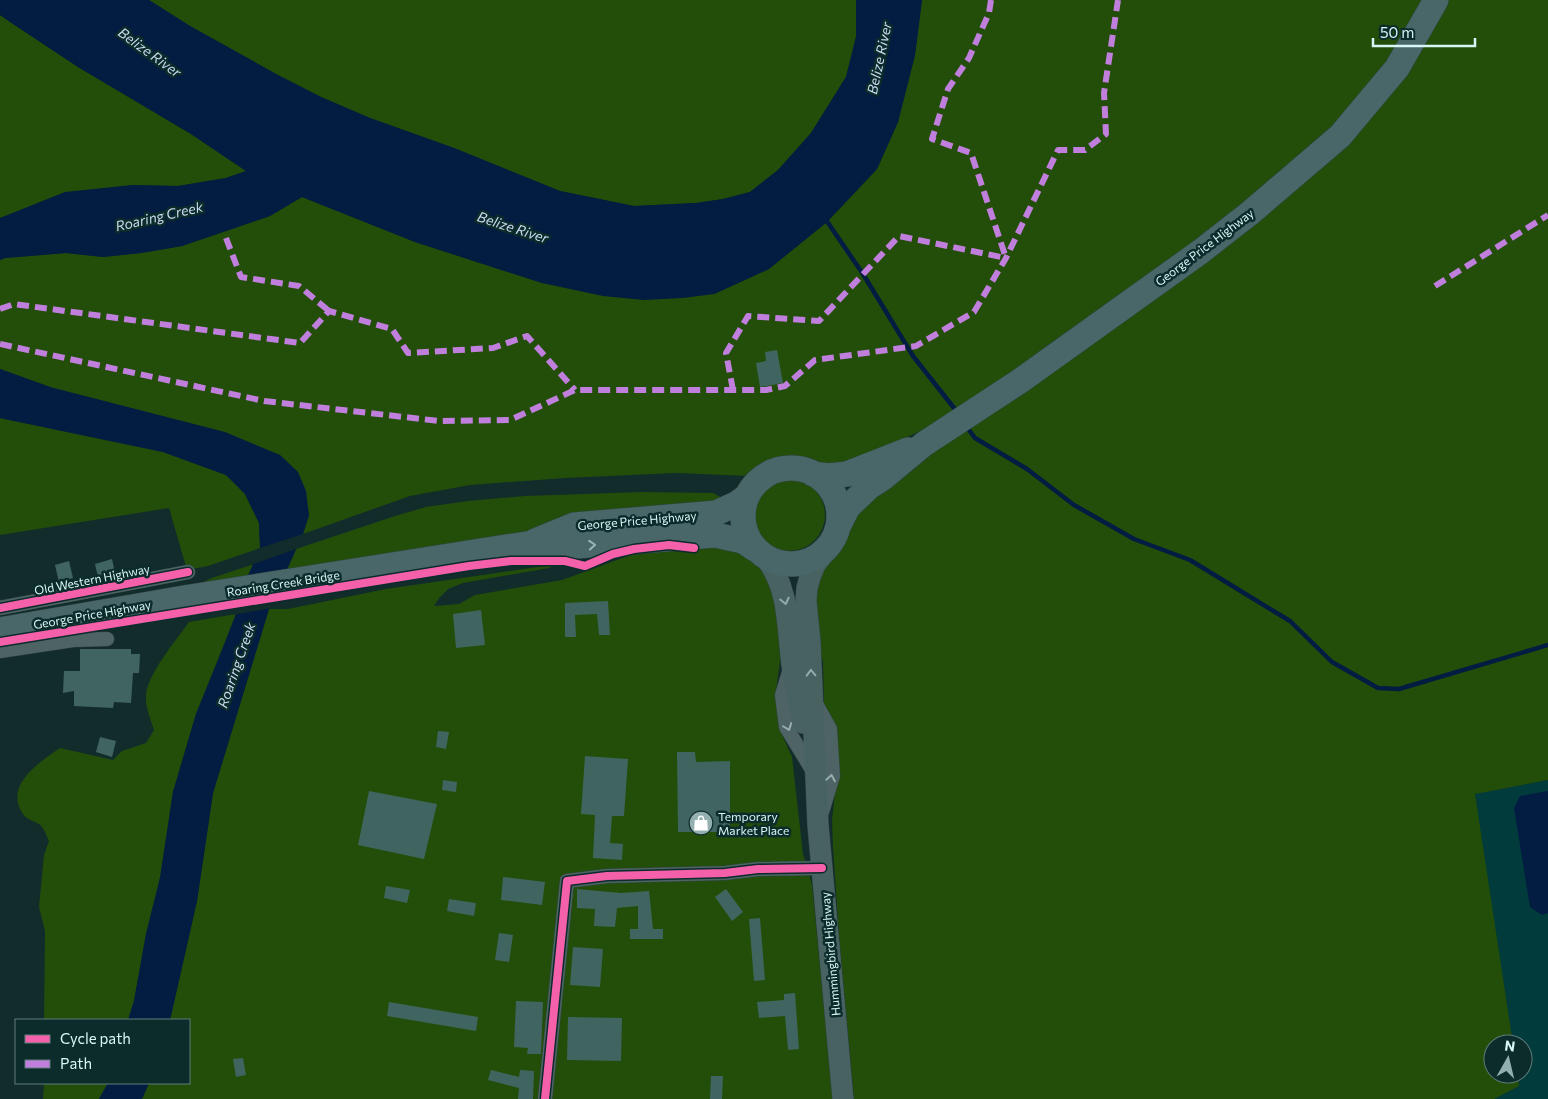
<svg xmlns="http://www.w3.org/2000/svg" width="1548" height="1099" viewBox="0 0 1548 1099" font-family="Commissioner,sans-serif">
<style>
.built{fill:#023b3c}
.green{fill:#224e09}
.water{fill:#021c42}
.pier{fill:#122c2c}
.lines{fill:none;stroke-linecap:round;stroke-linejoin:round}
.stream{stroke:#021c42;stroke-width:4.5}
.building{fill:#406560}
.street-casing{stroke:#324546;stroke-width:15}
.primary-casing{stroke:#324546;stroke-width:22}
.highway-casing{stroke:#324546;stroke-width:26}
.street{stroke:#4e6464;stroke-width:14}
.primary{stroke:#486262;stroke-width:21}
.highway{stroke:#496768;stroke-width:25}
.quiet{stroke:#c07fdc;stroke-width:6;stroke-dasharray:12 6;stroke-linecap:butt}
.cycleway-casing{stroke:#0c2b2b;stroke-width:11}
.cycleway{stroke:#f560ab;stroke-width:8}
.oneway{stroke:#98b6b6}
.oneway2{stroke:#90acac}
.oneway3{stroke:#94adad}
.labels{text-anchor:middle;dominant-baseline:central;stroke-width:5;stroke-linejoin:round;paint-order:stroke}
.street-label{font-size:12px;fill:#d9f6f6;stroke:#0c2b2b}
.poi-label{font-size:12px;fill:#d9f6f6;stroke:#0c2b2b;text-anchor:start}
.water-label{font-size:14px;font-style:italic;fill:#cadaf1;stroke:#0c2b2b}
</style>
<rect width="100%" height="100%" fill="#122c2c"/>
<!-- built -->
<path class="built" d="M1548,780V1099H1494L1519,1086L1518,1074H1523V1044H1513L1473,794Z"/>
<!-- green -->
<path class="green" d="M149,0H856V37L846,77L811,133L778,170L750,192L723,199L696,203L634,206L560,191L454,148L370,118L321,97L276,74L190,26Z
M922,0H1428L1405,40L1343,118L1270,186L1123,295L940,422L849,464L818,466L793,458H781L769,461L760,466L749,476L676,473L565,478L470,485L410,496L303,534L309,515L50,387L0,369V260L5,258L66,253L103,257L141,253L182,246L270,216L302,197L415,242L542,283L714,294L769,269L827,222L877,169L898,122L915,55Z
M1449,0H1548V780L1475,794L1513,1044H1493V1074H1518L1519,1086L1494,1099H854L839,936L833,847L832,820L837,777L824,707L823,661L820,653L815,601L818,582L844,528L858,509L943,445L1229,244L1446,7Z
M0,15L78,67L191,134L246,171L226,178L178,186L132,185L0,218Z
M0,418L163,452L226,475L245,494L259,523L260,548L208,566L187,570L169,508L0,535Z
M753 515a36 36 0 1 1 72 0a36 36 0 1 1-72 0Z
M641,492L713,493L724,499L511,538L285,575L296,549L395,516L426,507L468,501L525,496Z
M709,546L736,549L753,559L762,569L779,606L780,661L776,691L779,728L792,757L803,854L812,884L833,1099H142L149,1083H189V1020H170L197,901L213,793L269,609H288L386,589L558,564L549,568L463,583L448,589L440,597L434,606L459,604L475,595L562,580L639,552Z
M254,564L246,580L183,591L212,578Z
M236,614L196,714L173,792L160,878L146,934L134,1001L128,1020H44L45,931L39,907L44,855L49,841C47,837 45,831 42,827C38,821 27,821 23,814C3,785 40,762 60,748L113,760L122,751L146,743L154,730C151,720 145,707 146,696C146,676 177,639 189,622Z
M44,1083H108L99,1099H43Z"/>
<!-- water -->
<path class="water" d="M0,0H149L190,26L276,74L321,97L370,118L454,148L560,191L634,206L696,203L723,199L750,192L778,170L811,133L846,77L856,37V0H922L915,55L898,122L877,169L827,222L769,269L714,294L683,298L644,300L603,296L542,283L415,242L302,197L270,216L182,246L141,253L103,257L66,253L5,258L0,260V218L65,192L132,185L178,186L226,178L246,171L191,134L78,67L10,22L0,15Z
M0,369L50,387L225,432L280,455L298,472L306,491L309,515L303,534L269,609L213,793L197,901L170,1020H128L134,1001L146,934L160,878L173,792L196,714L225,643L236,614L246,580L260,548L259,523L245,494L226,475L163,452L0,418Z
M1548,791V913L1542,915L1530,907L1514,808L1520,796Z
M108,1083H149L142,1099H99Z"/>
<!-- pier -->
<path class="pier" d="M306,533L299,548L251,565L257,549Z
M288,574L272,608L233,615L244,581Z"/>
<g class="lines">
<!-- stream -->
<path class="stream" d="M824,217L863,274L913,356L954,408
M969,430L975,438L1027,469L1074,505L1134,539L1190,560L1290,621L1332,662L1378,688L1399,689L1548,645"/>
</g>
<!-- building -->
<path class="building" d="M777,350L783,383L760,387L756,363L766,361L765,352Z
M112,559L115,573L98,577L95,564Z
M69,561L73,578L59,582L55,565Z
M608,601L610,635H599L597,614L575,615L576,637H565V603Z
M481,610L485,645L456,648L453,614Z
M80,649H131V654H140L139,673H133L131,703L114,702L113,708L74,706V691L63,693L64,671H80Z
M438,731L449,732L446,749L436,747Z
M100,737L116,741L112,757L96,752Z
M677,752H695L696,762L730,761V832H678Z
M585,756L628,759L624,816H612L610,843L623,844L622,860L593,858L595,815L581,814Z
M443,780L457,782L456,792L442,790Z
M369,791L437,804L424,859L358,845Z
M503,877L545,882L542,905L501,900Z
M386,886L410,890L407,903L384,898Z
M577,889L621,893L649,891L653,929H663V939H630V929H638V906L617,908L615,927L594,926L595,909L577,908Z
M726,889L743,912L732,921L715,897Z
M449,899L476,903L474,916L447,911Z
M760,918L765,980L754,981L749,919Z
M499,933L513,935L509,962L495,960Z
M573,947L603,949L600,987L570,985Z
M795,993L799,1049L788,1050L785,1016L759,1018L757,1002L784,1000V994Z
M516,1001L543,1002L541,1054H527L528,1048L514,1047Z
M389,1002L478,1017L476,1031L387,1016Z
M568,1017L622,1018L621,1061L567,1060Z
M243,1058L246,1075L236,1077L233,1059Z
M491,1070L519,1077L520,1070L534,1071L533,1099H518L519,1088L488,1080Z
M711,1076H723L722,1099H710Z"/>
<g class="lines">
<!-- street casing -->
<g class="street-casing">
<path id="street" d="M0,608L188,572
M0,651L73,640L107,639
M790,669L782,695L786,727L811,768
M815,702L830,729L833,776L822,812
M545,1099L567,881L607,876L725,873L758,869L822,868"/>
</g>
<!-- primary casing -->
<g class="primary-casing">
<path id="primary" d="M826,550L815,565L810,577L807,588L806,601L810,641L818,825L843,1099
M765,557C790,589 787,627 792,665C795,684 799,703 803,723"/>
</g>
<!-- highway casing -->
<g class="highway-casing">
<path id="highway" d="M743 516a48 48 0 1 1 96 0a48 48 0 1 1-96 0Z
M813,474L828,476L847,474L908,450
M839,525L848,507L869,487L883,478L924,444L1020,381L1200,252L1250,213L1340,136L1397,68L1436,0
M535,541L574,525L716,513L736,504L747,496
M0,630L184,598L526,544L577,546L715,535L743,541L755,549"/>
</g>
<!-- street -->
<use href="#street" class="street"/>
<!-- primary -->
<use href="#primary" class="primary"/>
<!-- highway -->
<use href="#highway" class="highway"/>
<!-- quiet -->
<path class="quiet" d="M991,0L989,13L969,58L948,89L932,139L971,153L1006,258
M226,238L241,277L299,286L329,311
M1435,286L1548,215
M0,309L14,304L300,343L329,311L392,329L408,353L493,348L527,336L575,390
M0,344L264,401L439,421L510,420L575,390H766L785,386L815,360L916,346L974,312L1006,258L1058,150H1085L1106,134L1104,93L1118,0
M733,390L726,353L748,316L819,321L899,236L1006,258"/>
<!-- cycleway casing -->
<g class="cycleway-casing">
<path id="cycleway" d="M0,608L188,572
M0,642L469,566L511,561H565L585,566L613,554L634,549L669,545L694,548
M545,1099L567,881L607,876L725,873L758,869L822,868"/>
</g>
<!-- cycleway -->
<use href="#cycleway" class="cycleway"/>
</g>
<!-- one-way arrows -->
<defs><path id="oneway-chevron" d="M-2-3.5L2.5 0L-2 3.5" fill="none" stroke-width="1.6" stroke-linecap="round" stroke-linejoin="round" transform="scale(1.25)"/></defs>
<use class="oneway" href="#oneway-chevron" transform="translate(592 545) rotate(-5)"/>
<g class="oneway2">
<use href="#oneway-chevron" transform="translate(785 601) rotate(77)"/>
<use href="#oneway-chevron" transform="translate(811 673) rotate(-92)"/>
</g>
<g class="oneway3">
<use href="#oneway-chevron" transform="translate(788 727) rotate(69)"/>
<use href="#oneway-chevron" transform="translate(831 778) rotate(-81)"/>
</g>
<!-- icons -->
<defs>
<g id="shop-disc" transform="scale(1.25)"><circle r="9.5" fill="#93afaf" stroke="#0c2b2b"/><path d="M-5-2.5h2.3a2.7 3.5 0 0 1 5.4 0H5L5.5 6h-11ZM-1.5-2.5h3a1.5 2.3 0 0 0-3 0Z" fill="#fff"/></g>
</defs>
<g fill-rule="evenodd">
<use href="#shop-disc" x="701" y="823"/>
</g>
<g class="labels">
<!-- street labels -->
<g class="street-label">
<text transform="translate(1204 247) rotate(-37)">George Price Highway</text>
<text transform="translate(637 520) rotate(-5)">George Price Highway</text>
<text transform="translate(92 579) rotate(-11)">Old Western Highway</text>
<text transform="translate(283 583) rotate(-9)">Roaring Creek Bridge</text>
<text transform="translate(92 614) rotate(-10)">George Price Highway</text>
<text transform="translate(830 954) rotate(-95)">Hummingbird Highway</text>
</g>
<!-- poi labels -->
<g class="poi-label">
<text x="718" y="816">Temporary<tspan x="718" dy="14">Market Place</tspan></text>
</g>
<!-- water labels -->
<g class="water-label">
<text transform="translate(150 52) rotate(36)">Belize River</text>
<text transform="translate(879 58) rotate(-78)">Belize River</text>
<text transform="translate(159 216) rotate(-13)">Roaring Creek</text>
<text transform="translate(513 227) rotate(18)">Belize River</text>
<text transform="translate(236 665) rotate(-71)">Roaring Creek</text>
</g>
</g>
<!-- legend -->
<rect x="15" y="1019" width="175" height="65" fill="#0c2b2b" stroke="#5e7c7c"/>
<rect x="25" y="1035" width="25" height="8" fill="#f560ab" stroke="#5e7c7c"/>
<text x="60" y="1044" font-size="15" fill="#d9f6f6">Cycle path</text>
<rect x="25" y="1060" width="25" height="8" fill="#c07fdc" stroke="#5e7c7c"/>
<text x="60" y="1069" font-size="15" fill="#d9f6f6">Path</text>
<!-- north arrow -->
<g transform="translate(1508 1059) rotate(8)"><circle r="24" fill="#0c2b2b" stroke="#5e7c7c"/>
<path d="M0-4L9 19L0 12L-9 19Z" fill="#93afaf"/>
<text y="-8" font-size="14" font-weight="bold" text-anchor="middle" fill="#d9f6f6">N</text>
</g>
<!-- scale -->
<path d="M1373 38v8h102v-8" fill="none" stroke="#d9f6f6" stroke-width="2.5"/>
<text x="1380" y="38" font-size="15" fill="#d9f6f6" stroke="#0c2b2b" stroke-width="4" paint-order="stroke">50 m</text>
</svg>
